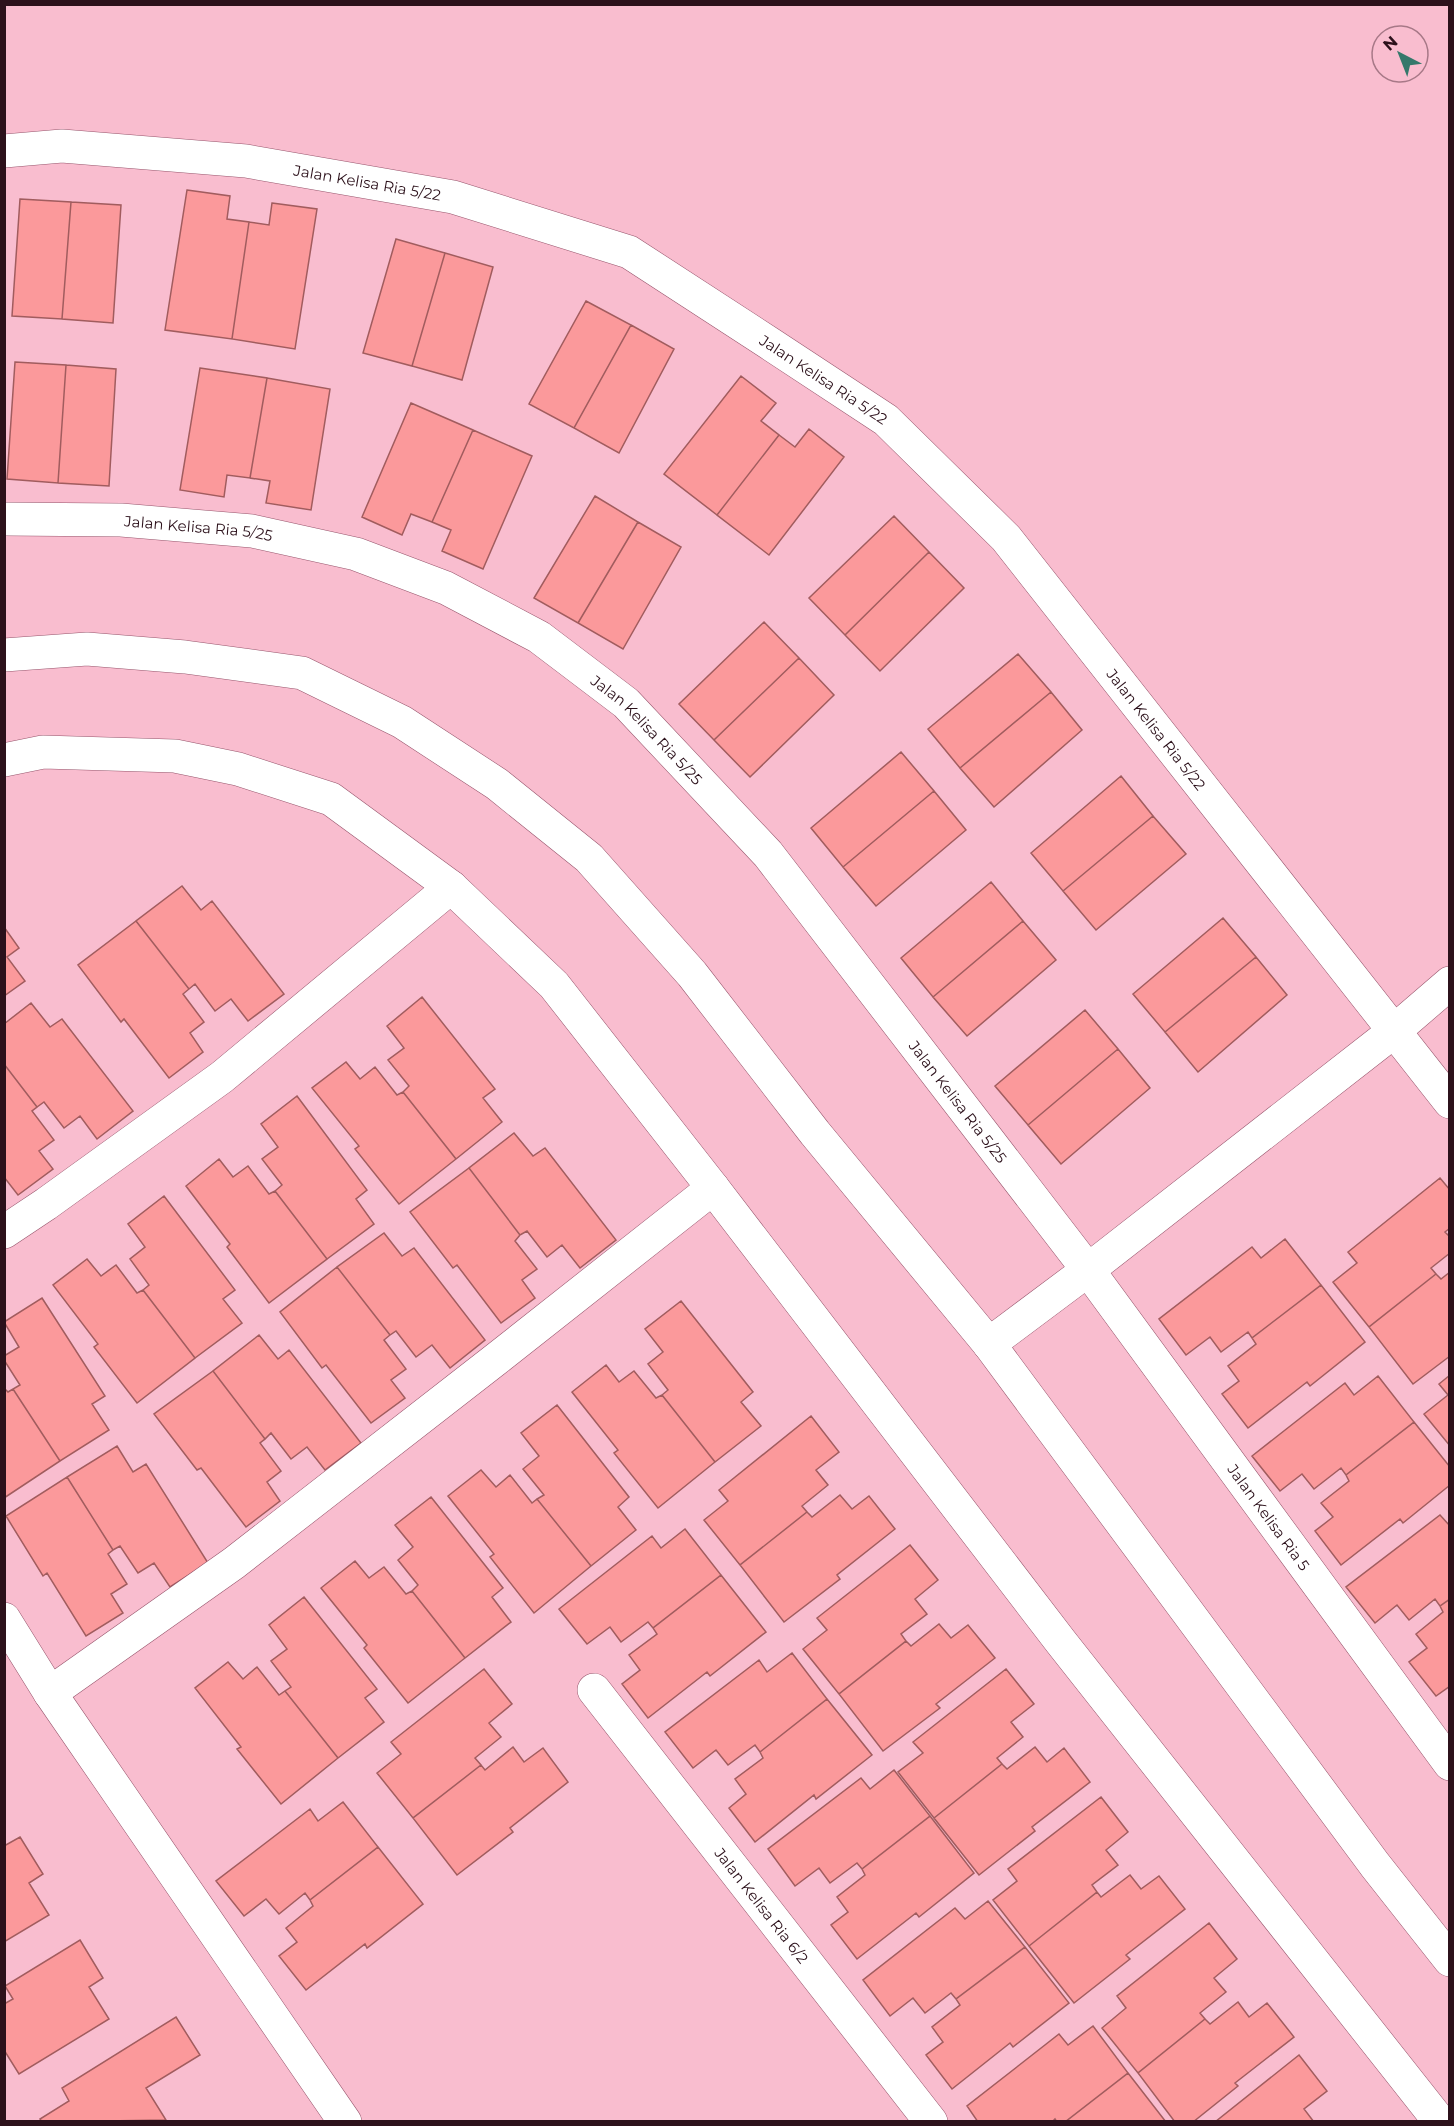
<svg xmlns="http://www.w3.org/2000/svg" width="1454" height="2126" viewBox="0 0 1454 2126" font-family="Montserrat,sans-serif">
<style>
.building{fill:#fb999b;stroke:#a15c5e;stroke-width:1.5}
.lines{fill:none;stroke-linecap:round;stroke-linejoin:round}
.minor-casing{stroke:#97556c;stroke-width:34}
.minor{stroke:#fff;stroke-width:33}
.labels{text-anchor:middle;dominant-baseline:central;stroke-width:4.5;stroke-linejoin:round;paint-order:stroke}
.street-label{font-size:15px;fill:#2c111b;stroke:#f9bdcf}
</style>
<rect width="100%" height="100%" fill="#f9bdcf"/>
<!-- building -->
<path class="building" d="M187,190L230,196L227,219L249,222L232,339L165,330Z
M20,199L71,202L62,319L12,316Z
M71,202L121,205L113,323L62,319Z
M272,203L317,209L295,349L232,339L249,222L269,225Z
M396,239L445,253L412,366L363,353Z
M445,253L493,267L462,380L412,366Z
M586,301L631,325L574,428L529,404Z
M631,325L674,349L619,453L574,428Z
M15,362L66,365L58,483L7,479Z
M66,365L116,369L109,486L58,483Z
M200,368L267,378L250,478L227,475L224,497L180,490Z
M741,376L776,403L761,421L779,435L717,515L664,474Z
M267,378L330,389L311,510L266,503L270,481L250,478Z
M411,403L473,430L432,522L411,514L402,535L362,517Z
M809,429L844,457L769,555L717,515L779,435L795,447Z
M473,430L532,456L483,569L442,551L451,530L432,522Z
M595,496L638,522L578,623L534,598Z
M894,516L929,552L845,635L809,598Z
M638,522L681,547L623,649L578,623Z
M929,552L964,588L880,671L845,635Z
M764,622L799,658L714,740L679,704Z
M1018,654L1051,692L960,768L928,729Z
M799,658L834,695L750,777L714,740Z
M1051,692L1082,730L994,807L960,768Z
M901,752L934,791L843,867L811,828Z
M1121,776L1153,816L1063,891L1031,853Z
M934,791L966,830L876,906L843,867Z
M1153,816L1186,854L1096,930L1063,891Z
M991,882L1023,921L933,997L901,958Z
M182,886L201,910L212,901L284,994L248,1021L231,999L215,1011L195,984L189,989L136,921Z
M1223,918L1256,957L1165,1032L1133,994Z
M136,921L189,989L183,994L204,1022L190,1033L203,1052L169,1078L124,1019L121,1022L78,965Z
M1023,921L1056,960L967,1036L933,997Z
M4,927L19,948L7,957L25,981L4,996Z
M1256,957L1287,995L1198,1072L1165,1032Z
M422,997L495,1089L483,1098L502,1122L456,1159L403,1092L409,1086L388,1060L404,1048L387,1026Z
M31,1003L50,1027L62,1019L133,1111L97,1139L80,1116L64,1128L44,1102L37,1107L4,1064V1024Z
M1085,1010L1118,1049L1028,1125L995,1086Z
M1118,1049L1150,1088L1061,1164L1028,1125Z
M346,1062L360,1079L375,1067L397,1095L403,1092L456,1159L399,1204L355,1149L359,1146L312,1088Z
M4,1064L37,1107L32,1111L54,1140L39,1151L53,1169L18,1195L4,1177Z
M297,1096L367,1190L356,1199L374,1224L327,1259L275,1191L282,1185L262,1159L278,1147L261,1124Z
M514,1133L533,1156L545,1148L616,1240L580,1268L562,1245L547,1257L527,1231L520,1235L469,1168Z
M219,1159L233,1177L248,1166L269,1194L275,1191L327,1259L269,1303L227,1247L230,1244L186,1186Z
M469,1168L520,1235L515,1241L537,1269L522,1280L535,1298L501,1323L457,1265L453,1268L410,1212Z
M1440,1178L1450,1190V1228L1445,1232L1450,1237V1253L1431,1268L1436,1274L1369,1327L1333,1282L1357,1263L1348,1252Z
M164,1196L235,1290L223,1299L242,1323L195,1358L143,1290L149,1285L130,1259L145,1247L128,1224Z
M384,1233L402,1256L414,1248L485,1340L450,1368L432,1345L416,1357L396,1331L390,1335L337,1267Z
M1285,1239L1321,1285L1252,1338L1248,1332L1221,1352L1210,1337L1186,1355L1159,1319L1252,1247L1261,1258Z
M87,1259L101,1276L116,1265L137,1293L143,1290L195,1358L137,1403L94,1347L98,1344L53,1285Z
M337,1267L390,1335L384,1340L406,1369L391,1380L405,1398L371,1423L326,1365L322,1368L280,1312Z
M1450,1272V1356L1413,1384L1369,1327L1436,1274L1441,1279Z
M1321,1285L1365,1342L1310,1386L1307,1382L1248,1428L1222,1394L1239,1381L1228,1366L1256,1344L1252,1338Z
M42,1298L105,1396L92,1404L109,1430L60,1461L13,1389L20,1385L4,1360V1356L19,1347L4,1322Z
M681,1301L753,1392L741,1402L761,1426L715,1462L662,1395L668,1390L648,1364L663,1352L645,1329Z
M259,1335L278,1359L289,1350L361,1443L325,1470L307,1447L291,1459L271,1433L265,1439L213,1371Z
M606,1365L619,1382L634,1371L656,1398L662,1395L715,1462L658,1508L614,1453L618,1450L572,1392Z
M213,1371L265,1439L260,1443L281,1471L267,1482L280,1501L246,1527L201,1468L197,1470L154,1414Z
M1450,1375V1446L1424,1414L1448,1395L1439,1384Z
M1378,1376L1414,1422L1346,1475L1341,1468L1314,1489L1302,1474L1280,1491L1252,1456L1345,1383L1354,1395Z
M4,1388L8,1392L13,1389L60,1461L4,1498Z
M557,1405L629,1497L618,1507L636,1530L591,1566L537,1499L544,1495L523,1469L539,1456L521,1433Z
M811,1416L839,1452L816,1470L828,1485L802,1506L807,1512L740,1565L704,1520L728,1501L719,1490Z
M1414,1422L1450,1467V1485L1403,1523L1400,1519L1341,1565L1315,1531L1333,1517L1321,1503L1349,1481L1346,1475Z
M117,1446L133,1472L146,1464L208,1563L170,1587L154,1563L138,1573L120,1546L113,1550L67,1477Z
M481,1470L496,1487L510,1475L532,1503L537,1499L591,1566L534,1613L490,1557L494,1554L448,1496Z
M67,1477L113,1550L108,1554L127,1584L111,1594L123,1613L86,1636L47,1573L43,1576L6,1516Z
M840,1495L852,1509L869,1496L895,1529L837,1575L840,1579L784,1622L740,1565L807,1512L812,1517Z
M431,1497L503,1588L492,1597L511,1622L465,1658L412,1591L418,1585L398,1560L413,1547L395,1525Z
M1440,1515L1450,1526V1599L1440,1606L1435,1599L1409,1620L1397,1605L1375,1623L1346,1587Z
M685,1529L721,1575L653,1628L648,1622L621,1642L610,1627L587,1644L559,1609L652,1536L661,1548Z
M910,1545L938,1580L915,1599L927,1614L901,1634L906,1641L839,1694L803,1649L827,1630L817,1618Z
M355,1561L369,1578L384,1567L406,1594L412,1591L465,1658L408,1703L364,1648L367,1645L321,1588Z
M721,1575L766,1632L710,1676L707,1672L648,1718L622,1684L640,1670L629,1655L657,1634L653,1628Z
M304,1597L377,1689L365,1698L384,1722L338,1758L285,1691L291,1687L271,1661L287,1649L269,1625Z
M1450,1599V1686L1436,1696L1409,1662L1427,1648L1416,1634L1443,1612L1440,1606Z
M939,1624L951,1638L968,1625L995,1658L936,1704L940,1708L883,1751L839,1694L906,1641L911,1646Z
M792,1653L827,1699L760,1752L755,1745L728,1765L716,1750L693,1768L665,1732L759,1660L767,1672Z
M228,1662L243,1679L257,1667L279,1695L285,1691L338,1758L281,1804L237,1749L241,1747L195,1688Z
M484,1669L512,1704L489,1723L501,1737L475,1758L481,1765L413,1818L377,1773L401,1754L391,1742Z
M1006,1669L1034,1704L1011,1722L1023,1737L997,1758L1002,1764L934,1818L898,1772L923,1753L913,1742Z
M827,1699L872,1755L816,1799L814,1795L755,1842L729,1808L746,1794L735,1779L763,1758L760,1752Z
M513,1747L524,1762L543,1748L568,1782L510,1828L513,1832L457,1875L413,1818L481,1765L485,1770Z
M1035,1747L1047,1762L1064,1748L1090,1782L1032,1827L1035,1831L979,1875L934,1818L1002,1764L1007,1769Z
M894,1770L930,1816L862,1869L857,1863L830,1883L819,1868L795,1886L768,1849L861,1778L870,1789Z
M1101,1797L1128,1832L1106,1850L1118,1865L1092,1885L1097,1892L1029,1946L993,1900L1017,1881L1008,1869Z
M343,1802L378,1847L310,1900L305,1893L279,1914L266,1899L244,1916L216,1881L310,1809L318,1821Z
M930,1816L974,1873L919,1917L916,1913L857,1959L831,1925L848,1912L837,1897L865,1875L862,1869Z
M20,1837L43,1874L29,1883L49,1915L4,1942V1846Z
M378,1847L423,1904L367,1948L365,1944L306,1990L279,1956L297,1942L286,1928L313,1906L310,1900Z
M1130,1875L1141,1889L1159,1876L1185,1909L1126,1955L1130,1959L1074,2003L1029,1946L1097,1892L1101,1897Z
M988,1901L1025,1947L956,1999L951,1993L925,2013L913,1998L890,2016L863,1980L955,1908L965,1919Z
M1209,1923L1237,1959L1214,1978L1226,1992L1200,2013L1205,2019L1138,2073L1102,2028L1126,2008L1117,1996Z
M80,1940L103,1978L89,1987L109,2019L19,2074L4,2050V2004L13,1999L5,1986Z
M1025,1947L1069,2003L1013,2047L1010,2043L952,2089L926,2055L943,2042L932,2027L960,2005L956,1999Z
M1238,2002L1249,2017L1267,2003L1294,2037L1235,2083L1238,2086L1193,2122H1175L1138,2073L1205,2019L1210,2024Z
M176,2017L200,2055L146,2088L166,2120L42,2122L40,2119L69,2101L62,2088Z
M1093,2026L1128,2073L1065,2122H1057L1055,2119L1052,2122H978L967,2106L1059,2034L1068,2045Z
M1299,2055L1327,2091L1304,2109L1314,2122H1215Z
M1128,2073L1166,2122H1065Z"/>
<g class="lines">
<!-- minor casing -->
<g class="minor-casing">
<g id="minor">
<path id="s1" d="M4,151L62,146L246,161L453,197L629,252L769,343L886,420L1006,538L1450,1102"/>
<path id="s2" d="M4,519L121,520L252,531L356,554L446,588L539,637L626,703L768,854L1088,1270L1450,1764"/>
<path d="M4,655L87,649L185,657L302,673L402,722L497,784L589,858L692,974L815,1133L989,1344L1375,1865L1450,1960"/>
<path d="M4,760L43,752L175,756L238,769L331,799L451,887L554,985L713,1188L1061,1642L1440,2122"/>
<path d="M4,1232L46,1204L222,1077L451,887"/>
<path d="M989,1344L1088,1270L1393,1032L1450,983"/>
<path d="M4,1619L50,1693L345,2122"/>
<path id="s3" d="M594,1690L931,2122"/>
<path d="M50,1693L234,1563L495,1360L713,1188"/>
</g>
</g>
<!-- minor -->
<use href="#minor" class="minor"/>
</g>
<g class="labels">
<!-- street labels -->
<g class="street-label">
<text stroke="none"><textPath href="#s1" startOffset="366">Jalan Kelisa Ria 5/22</textPath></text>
<text stroke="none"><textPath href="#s1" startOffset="870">Jalan Kelisa Ria 5/22</textPath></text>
<text stroke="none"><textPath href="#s2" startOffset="195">Jalan Kelisa Ria 5/25</textPath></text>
<text stroke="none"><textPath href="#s2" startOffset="699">Jalan Kelisa Ria 5/25</textPath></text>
<text stroke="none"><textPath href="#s1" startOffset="1356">Jalan Kelisa Ria 5/22</textPath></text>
<text stroke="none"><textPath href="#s2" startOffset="1185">Jalan Kelisa Ria 5/25</textPath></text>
<text stroke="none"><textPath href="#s2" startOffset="1704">Jalan Kelisa Ria 5</textPath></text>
<text stroke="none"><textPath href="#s3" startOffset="273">Jalan Kelisa Ria 6/2</textPath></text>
</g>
</g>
<!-- border -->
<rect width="1454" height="2126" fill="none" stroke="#2c111b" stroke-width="12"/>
<!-- north arrow -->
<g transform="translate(1400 54) rotate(318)"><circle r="28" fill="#f9bdcf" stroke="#a77887" stroke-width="1.5"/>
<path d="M0-4.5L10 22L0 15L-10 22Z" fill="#35786b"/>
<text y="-9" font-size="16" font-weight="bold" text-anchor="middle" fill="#2c111b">N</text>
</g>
</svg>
